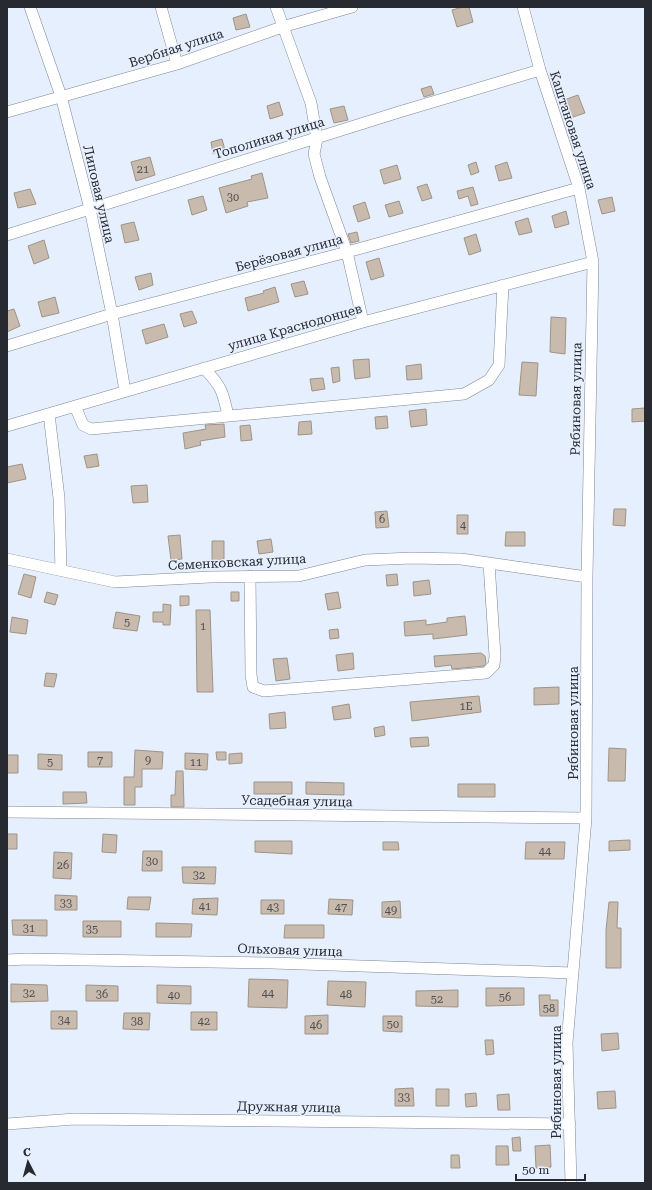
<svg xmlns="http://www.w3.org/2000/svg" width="652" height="1190" viewBox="0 0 652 1190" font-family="'Roboto Serif',serif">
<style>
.building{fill:#c8bbae;stroke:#9f9387}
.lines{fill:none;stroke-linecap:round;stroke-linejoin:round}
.street-casing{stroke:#7f8794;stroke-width:12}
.street{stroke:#fff;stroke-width:11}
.labels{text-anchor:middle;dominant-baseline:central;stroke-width:3;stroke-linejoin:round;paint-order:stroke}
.number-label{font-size:11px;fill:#4f4e50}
.street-label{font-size:13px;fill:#272a30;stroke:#e6effe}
</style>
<rect width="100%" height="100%" fill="#e6effe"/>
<!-- building -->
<path class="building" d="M463,7H469L473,22L457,27L452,10Z
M246,14L250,27L236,30L233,18Z
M431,86L434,94L424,97L421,89Z
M578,95L585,113L570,118L564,100Z
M279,102L283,115L270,119L267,106Z
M344,106L348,120L334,123L330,109Z
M222,139L225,150L213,154L211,142Z
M150,157L155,175L136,181L131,162Z
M476,162L479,172L471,175L468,165Z
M507,162L512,178L499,181L495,166Z
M397,165L401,179L384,184L380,170Z
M262,173L268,198L247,202L248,206L226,213L219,188L252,179L251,176Z
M427,184L432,198L422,201L417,187Z
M473,187L478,204L471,206L468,196L459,199L457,191Z
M30,189L36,204L18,208L14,193Z
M203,196L207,210L192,215L188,200Z
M612,197L615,211L602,214L598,200Z
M399,201L403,213L389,217L385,205Z
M365,202L370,218L358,222L353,206Z
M566,211L569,224L555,228L552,216Z
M528,218L532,232L519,235L515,222Z
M134,222L139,240L125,243L121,225Z
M357,232L359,241L351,243L348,234Z
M476,234L481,251L469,255L464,238Z
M44,240L49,258L34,264L28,246Z
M379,258L384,276L371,280L366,262Z
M151,273L153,285L139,290L135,277Z
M304,281L308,294L295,297L291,284Z
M275,287L279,302L248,311L245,298L264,293L263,291Z
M55,297L59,313L42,317L38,302Z
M14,309L20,326L7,332V311Z
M192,311L197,323L184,327L180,314Z
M551,317L566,318L565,354L550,352Z
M164,324L168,337L146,344L142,330Z
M369,359L370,377L355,379L353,360Z
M522,362L538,363L536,396L519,395Z
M421,364L422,379L407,380L406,366Z
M339,367L340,381L333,383L331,368Z
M323,378L325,389L312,391L310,379Z
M645,408V421L632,422V409Z
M426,409L427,425L411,427L409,411Z
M387,416L388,428L376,429L375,417Z
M311,421L312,434L298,435L299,422Z
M224,424L225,437L200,441L201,445L185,449L183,433L206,429L205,425Z
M250,425L252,440L241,441L240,426Z
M97,454L99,466L87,468L84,456Z
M22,464L26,479L7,483V467Z
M147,485L148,502L133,503L131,486Z
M614,509H626L625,526L613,525Z
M387,511L389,527L376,528L375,512Z
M457,515H468V534H457Z
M506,532H525V546H505Z
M180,535L182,559L171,560L168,536Z
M271,539L273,552L259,554L257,541Z
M212,541H224V559L212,561Z
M24,574L36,577L31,598L18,594Z
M397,574L398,585L387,586L386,575Z
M429,580L431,594L414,596L413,582Z
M47,592L58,595L55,605L44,602Z
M231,592H239V601H231Z
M338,592L341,608L328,610L325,594Z
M180,596H189V605L180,606Z
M163,604L171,605L170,625H163V622H153V612H163Z
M196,610H210L213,692H197Z
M116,612L140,616L137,631L113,628Z
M465,616L467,635L433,639V634L405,636L404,622L426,620V625L447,622V618Z
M12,617L28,620L26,634L10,632Z
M338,629L339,638L330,639L329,630Z
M353,653L354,669L338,671L336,655Z
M481,653L485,656L486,663L484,666L452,669L451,665L435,667L434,656Z
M287,658L290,679L276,681L273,659Z
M46,673L57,674L54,687L44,686Z
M559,687V704L534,705V688Z
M479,696L481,712L412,721L410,702Z
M349,704L351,718L334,720L332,707Z
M285,712L286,728L270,729L269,714Z
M384,726L385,735L375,737L374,728Z
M428,737L429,746L411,747L410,738Z
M609,748L626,749L625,781H608Z
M135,750L163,752L162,769H142V787H135V805H124V777H134Z
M88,752H112V767H88Z
M216,752H226V760H217Z
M185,753L208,754L207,770L185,769Z
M242,753V763L229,764V754Z
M38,754L62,755V770L38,769Z
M7,755H18V773H7Z
M176,771H183L184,807H171V795H175Z
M254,782H292V794H254Z
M306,782L344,783V795L306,794Z
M458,784H495V797H458Z
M63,792H86L87,803L63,804Z
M7,834H17V849H7Z
M103,834L117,835L116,853L102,852Z
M630,840V850L609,851V841Z
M255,841H292V854L255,852Z
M383,842H398L399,850H383Z
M526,842H565L564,859H525Z
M143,851H162V871H142Z
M54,852L72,853L71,879L53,878Z
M182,867H216L215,884L183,883Z
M55,895L77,896V910H55Z
M128,897H151L149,910L127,909Z
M218,898L217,915L192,914L193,899Z
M329,899L353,900L352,915L328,914Z
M261,900H284V914H261Z
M400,901L401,918L382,917V902Z
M609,902H618L617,928H621V968H606V930Z
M12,920H47V936L13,935Z
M83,921H121V937H83Z
M156,923L192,924L191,937H156Z
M285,925H324V938H284Z
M249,979L288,980L287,1008L248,1007Z
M328,981L366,982L365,1007L327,1005Z
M11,984L47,985L48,1001L11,1002Z
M86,985L118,986V1001H86Z
M157,985L191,986V1004L157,1003Z
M486,988H524V1005L486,1006Z
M458,990V1007L416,1006V991Z
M539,995H550V1000H558V1016H540Z
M51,1011H77V1029H51Z
M191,1012H217V1030H191Z
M124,1013H150L149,1030L123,1029Z
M328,1015V1034H305V1016Z
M383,1016H402V1032L383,1031Z
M618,1033L619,1049L602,1051L601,1034Z
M485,1040H493L494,1054L486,1055Z
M413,1088L414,1106H395V1089Z
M436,1089H449V1106H436Z
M615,1091L616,1108L598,1109L597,1092Z
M476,1093L477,1106L466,1107L465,1094Z
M509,1094L510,1110H498L497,1095Z
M520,1137L521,1151H513L512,1138Z
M550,1145L551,1167L536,1168L535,1146Z
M496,1146H508L509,1165H496Z
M451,1155H459L460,1168H451Z"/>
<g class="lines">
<!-- street casing -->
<g class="street-casing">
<path id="street" d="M30,7L61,96L90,209L112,314L125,391
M161,7L177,64
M276,7L311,103L317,139L314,154L320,177L347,252L363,322
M523,7L540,70L579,188L593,262L587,577L586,818L567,1043L571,1183
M7,112L177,64L282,27L352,7
M7,235L399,112L540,70
M7,346L112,314L347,252L579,188
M204,368C221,386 223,391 228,416
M75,406L83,425L91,429L464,394L489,380L499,365L503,285
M49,414L59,498L61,570
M7,426L363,322L593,262
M7,559L115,582L210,577L299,576L365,560L412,558L461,559L587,577
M250,576L251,675L253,687L264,691L486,673L494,665L495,656L489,563
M7,812L586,818
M7,960L27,959L272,963L572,973
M7,1124L75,1119L570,1124"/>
</g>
<!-- street -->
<use href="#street" class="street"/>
</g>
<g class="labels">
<!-- number labels -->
<g class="number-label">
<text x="143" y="169">21</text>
<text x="233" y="197">30</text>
<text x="382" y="519">6</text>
<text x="463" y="525">4</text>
<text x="127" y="622">5</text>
<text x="203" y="626">1</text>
<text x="466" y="706">1Е</text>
<text x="100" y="760">7</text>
<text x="148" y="760">9</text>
<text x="50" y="762">5</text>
<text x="196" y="762">11</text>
<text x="545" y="851">44</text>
<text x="152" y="861">30</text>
<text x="63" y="865">26</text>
<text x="199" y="875">32</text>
<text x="66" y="903">33</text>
<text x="205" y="906">41</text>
<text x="273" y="907">43</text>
<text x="341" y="907">47</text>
<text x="391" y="910">49</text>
<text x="29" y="928">31</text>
<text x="92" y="929">35</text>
<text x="29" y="993">32</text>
<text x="268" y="993">44</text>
<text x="102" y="994">36</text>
<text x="346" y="994">48</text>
<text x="174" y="995">40</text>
<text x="505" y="997">56</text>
<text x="437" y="999">52</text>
<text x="549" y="1008">58</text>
<text x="64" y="1020">34</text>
<text x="137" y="1021">38</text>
<text x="204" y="1021">42</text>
<text x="393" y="1024">50</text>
<text x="316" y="1025">46</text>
<text x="404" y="1097">33</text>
</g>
<!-- street labels -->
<g class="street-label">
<text transform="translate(176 48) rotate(-18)">Вербная улица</text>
<text transform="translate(573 130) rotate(72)">Каштановая улица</text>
<text transform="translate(269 138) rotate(-17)">Тополиная улица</text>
<text transform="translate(99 194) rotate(77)">Липовая улица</text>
<text transform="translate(289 253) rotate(-15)">Берёзовая улица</text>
<text transform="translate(295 327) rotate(-16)">улица Краснодонцев</text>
<text transform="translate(576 399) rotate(-89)">Рябиновая улица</text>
<text transform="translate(237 562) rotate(-3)">Семенковская улица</text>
<text transform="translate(573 723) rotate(-90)">Рябиновая улица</text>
<text transform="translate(297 801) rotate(1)">Усадебная улица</text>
<text transform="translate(290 950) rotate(2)">Ольховая улица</text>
<text transform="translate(556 1082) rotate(-90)">Рябиновая улица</text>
<text transform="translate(289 1107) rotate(1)">Дружная улица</text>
</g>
</g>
<!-- border -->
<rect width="652" height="1190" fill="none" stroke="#272a30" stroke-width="16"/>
<!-- north arrow -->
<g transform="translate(28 1162) rotate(354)" stroke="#e6effe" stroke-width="3" paint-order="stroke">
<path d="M0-3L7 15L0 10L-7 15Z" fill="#272a30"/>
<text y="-6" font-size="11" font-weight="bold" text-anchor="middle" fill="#272a30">С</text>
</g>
<!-- scale -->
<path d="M516 1174v6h69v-6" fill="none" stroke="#272a30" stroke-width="2"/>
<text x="522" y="1174" font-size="12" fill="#272a30" stroke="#e6effe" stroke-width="3" paint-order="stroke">50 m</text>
</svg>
